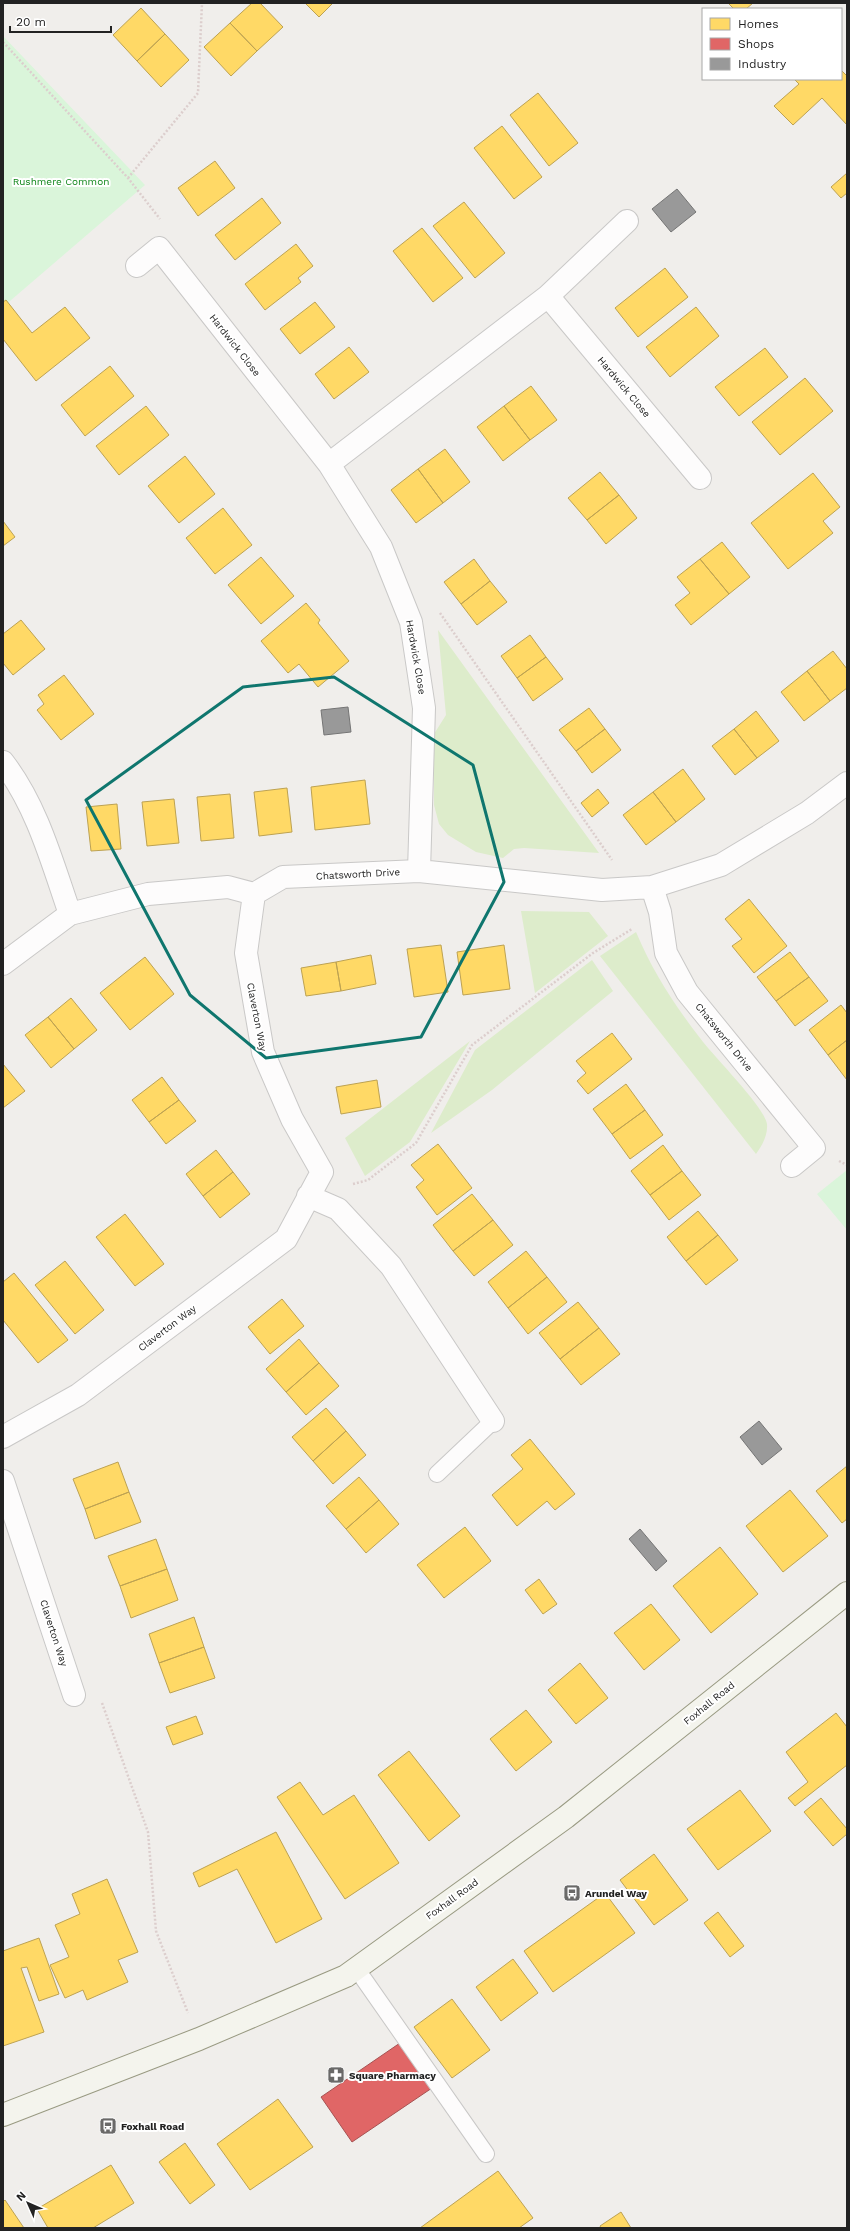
<svg xmlns="http://www.w3.org/2000/svg" width="850" height="2231" viewBox="0 0 850 2231" font-family="'Work Sans',sans-serif">
<style>
.grass{fill:#ddeccb}
.park{fill:#daf5da}
.homes{fill:#ffd966;stroke:#bda252}
.shops{fill:#e06666;stroke:#a75252}
.industry{fill:#999;stroke:#757575}
.lines{fill:none;stroke-linecap:round;stroke-linejoin:round}
.lane-casing{stroke:#c9c8c7;stroke-width:18}
.street-casing{stroke:#c9c8c7;stroke-width:24}
.secondary-casing{stroke:#999a82;stroke-width:24}
.path{stroke:#dccecd;stroke-width:2.5;stroke-dasharray:2 2;stroke-linecap:butt}
.lane{stroke:#fdfcfc;stroke-width:16}
.street{stroke:#fdfcfc;stroke-width:22}
.secondary{stroke:#f4f4ed;stroke-width:22}
.marked{fill:none;stroke:#0f766e;stroke-width:3;stroke-linejoin:round}
.labels{text-anchor:middle;dominant-baseline:central;stroke-width:4;stroke-linejoin:round;paint-order:stroke}
.park-label{font-size:10px;fill:#0c8416;stroke:#fff}
.street-label{font-size:10px;fill:#222;stroke:#fff}
.poi-label{font-size:10px;font-weight:bold;fill:#222;stroke:#fff;text-anchor:start}
</style>
<rect width="100%" height="100%" fill="#f0eeeb"/>
<!-- grass -->
<path class="grass" d="M438,630L599,853L524,848L514,849L503,858L476,852L448,835L439,824L434,805V734L446,715Z
M521,911L589,912L608,936L535,993Z
M636,932C653,972 673,1003 700,1038C713,1056 764,1106 767,1124C768,1136 762,1145 756,1154L600,956Z
M592,960L613,991L492,1090L431,1133L475,1050Z
M470,1041L410,1142L365,1176L345,1138Z"/>
<!-- park -->
<path class="park" d="M3,36L145,185L3,307Z
M847,1170V1230L817,1194Z"/>
<!-- homes -->
<path class="homes" d="M252,3H260L283,27L257,51L230,23Z
M305,3H333L319,17Z
M728,3H753L746,9H734Z
M141,8L165,34L137,61L113,35Z
M230,23L257,51L231,76L204,47Z
M165,34L189,60L161,87L137,61Z
M841,70L847,76V125L822,98L793,125L774,106L799,84L794,79H841Z
M538,93L578,143L549,166L510,115Z
M502,126L542,177L514,199L474,148Z
M215,161L235,188L198,216L178,188Z
M847,173V193L841,198L831,187Z
M262,198L281,223L235,260L215,235Z
M464,202L505,253L475,278L433,226Z
M422,228L463,278L433,302L393,251Z
M296,244L313,266L298,278L301,282L265,310L245,284Z
M665,268L688,297L638,337L615,308Z
M6,300L32,333L65,307L90,338L36,381L3,339V302Z
M315,302L335,327L300,354L280,329Z
M696,307L719,336L670,377L646,347Z
M349,347L369,372L334,399L315,374Z
M765,348L788,377L739,416L715,387Z
M110,366L134,396L85,436L61,405Z
M805,378L833,411L780,455L752,422Z
M531,386L557,420L530,440L504,406Z
M146,406L169,435L119,475L96,446Z
M504,406L530,440L503,461L477,427Z
M445,449L470,482L443,503L418,469Z
M185,456L215,494L179,523L148,486Z
M418,469L443,503L416,523L391,490Z
M600,472L619,495L587,520L568,498Z
M813,473L840,507L823,521L833,533L788,569L751,523Z
M619,495L637,518L606,544L587,520Z
M223,508L252,545L215,574L186,538Z
M3,521L15,537L3,546Z
M722,542L750,577L729,594L700,559Z
M261,557L294,596L261,624L228,585Z
M474,559L490,581L461,604L444,582Z
M700,559L729,594L691,625L675,605L690,593L677,577Z
M490,581L507,602L477,625L461,604Z
M306,603L320,620L318,623L349,661L318,687L299,664L288,673L261,641Z
M21,620L45,649L13,675L3,663V634Z
M530,635L546,657L517,678L501,656Z
M833,651L847,669V688L830,701L807,671Z
M546,657L563,679L533,701L517,678Z
M807,671L830,701L804,721L781,692Z
M64,675L94,714L61,740L37,710L44,704L38,695Z
M589,708L605,729L576,751L559,730Z
M756,711L779,741L757,758L734,729Z
M605,729L621,750L592,773L576,751Z
M734,729L757,758L735,775L712,746Z
M683,769L705,799L676,822L653,792Z
M365,780L370,824L315,830L311,787Z
M287,788L292,832L259,836L254,792Z
M598,789L609,803L592,817L581,803Z
M653,792L676,822L646,845L623,815Z
M230,794L234,838L201,841L197,797Z
M174,799L179,843L147,846L142,802Z
M117,804L121,849L91,851L86,807Z
M749,899L787,946L754,973L732,946L742,939L725,919Z
M441,945L448,992L414,997L407,949Z
M504,945L510,989L463,995L457,952Z
M790,952L809,977L776,1001L757,977Z
M371,955L376,984L341,991L336,962Z
M145,957L174,994L130,1030L100,993Z
M336,962L341,991L306,996L301,968Z
M809,977L828,1001L795,1026L776,1001Z
M71,998L97,1030L74,1049L48,1017Z
M841,1005L847,1013V1040L828,1055L809,1030Z
M48,1017L74,1049L51,1068L25,1035Z
M612,1033L632,1059L588,1094L577,1081L586,1073L576,1061Z
M847,1040V1080L828,1055Z
M3,1064L25,1091L3,1108Z
M162,1077L179,1100L149,1122L132,1100Z
M377,1080L381,1107L341,1114L336,1087Z
M626,1084L645,1110L612,1134L593,1109Z
M179,1100L196,1121L166,1144L149,1122Z
M645,1110L663,1135L630,1159L612,1134Z
M438,1144L472,1188L437,1215L416,1187L424,1180L411,1165Z
M663,1145L682,1171L650,1195L631,1171Z
M216,1150L233,1172L203,1196L186,1174Z
M682,1171L701,1195L669,1220L650,1195Z
M233,1172L250,1194L220,1218L203,1196Z
M472,1194L493,1220L453,1251L433,1225Z
M698,1211L718,1235L686,1261L667,1237Z
M125,1214L164,1264L135,1286L96,1237Z
M493,1220L513,1245L474,1276L453,1251Z
M718,1235L738,1260L706,1285L686,1261Z
M526,1251L547,1277L508,1308L488,1282Z
M65,1261L104,1310L75,1334L35,1285Z
M14,1273L68,1340L38,1363L3,1320V1282Z
M547,1277L567,1302L528,1334L508,1308Z
M282,1299L304,1326L270,1354L248,1327Z
M578,1302L599,1328L560,1359L539,1333Z
M599,1328L620,1354L581,1385L560,1359Z
M299,1339L319,1363L286,1392L266,1369Z
M319,1363L339,1386L306,1415L286,1392Z
M326,1408L346,1431L313,1461L292,1437Z
M346,1431L366,1455L333,1484L313,1461Z
M530,1439L575,1494L555,1510L547,1501L517,1526L492,1495L523,1469L511,1455Z
M118,1462L129,1492L85,1509L73,1479Z
M847,1466V1519L842,1523L816,1491Z
M359,1477L379,1500L346,1529L326,1506Z
M790,1490L828,1536L783,1572L746,1526Z
M129,1492L141,1522L95,1539L85,1509Z
M379,1500L399,1524L366,1553L346,1529Z
M465,1527L491,1561L444,1598L417,1565Z
M156,1539L167,1569L120,1586L108,1556Z
M720,1547L758,1594L711,1633L673,1586Z
M167,1569L178,1600L131,1618L120,1586Z
M539,1579L557,1604L543,1614L525,1590Z
M651,1604L680,1640L644,1670L614,1633Z
M194,1617L204,1647L159,1663L149,1634Z
M204,1647L215,1678L170,1693L159,1663Z
M580,1663L608,1698L576,1724L548,1690Z
M526,1710L552,1742L516,1771L490,1739Z
M836,1713L847,1727V1765L795,1806L788,1798L808,1782L786,1752Z
M196,1716L203,1734L173,1745L166,1727Z
M409,1751L460,1816L429,1841L378,1775Z
M300,1782L323,1815L354,1795L399,1863L345,1899L277,1797Z
M740,1790L771,1831L718,1870L687,1829Z
M821,1798L847,1829V1834L833,1846L804,1812Z
M276,1832L322,1919L276,1943L237,1869L199,1887L193,1873Z
M654,1854L688,1900L654,1925L620,1880Z
M107,1879L138,1952L118,1960L128,1982L87,2000L83,1990L65,1998L50,1965L69,1957L55,1925L80,1914L72,1894Z
M605,1893L635,1933L553,1992L524,1951Z
M718,1912L744,1946L730,1957L704,1923Z
M39,1938L59,1994L39,2001L27,1967L21,1968L44,2032L3,2046V1951Z
M513,1959L538,1993L501,2021L476,1987Z
M452,1999L490,2050L452,2078L414,2027Z
M278,2099L313,2147L250,2190L217,2144Z
M185,2143L215,2185L190,2204L159,2162Z
M111,2165L134,2203L93,2228H48L37,2209Z
M498,2171L533,2218L519,2228H420Z
M5,2200L24,2228H3V2202Z
M621,2212L631,2228H601L600,2226Z"/>
<!-- shops -->
<path class="shops" d="M400,2043L432,2088L352,2142L321,2097Z"/>
<!-- industry -->
<path class="industry" d="M677,189L696,212L671,232L652,209Z
M348,707L351,732L324,735L321,710Z
M759,1421L782,1449L762,1465L740,1437Z
M640,1529L667,1561L656,1571L629,1539Z"/>
<g class="lines">
<!-- lane casing -->
<g class="lane-casing">
<path id="lane" d="M437,1474L493,1421
M356,1968L486,2154"/>
</g>
<!-- street casing -->
<g class="street-casing">
<path id="street" d="M137,266L159,248L329,464L381,547L411,622L424,708L419,871
M548,296L700,478
M329,464L548,296L627,221
M3,762C37,806 52,862 70,914
M652,887L660,912L666,953L687,992L814,1148L792,1166
M3,964L70,914L148,894L228,887L254,894L283,877L419,871L602,890L652,887L721,865L807,813L847,783
M308,1196L338,1209L391,1266L493,1421
M3,1437L78,1395L286,1239L322,1172L292,1119L263,1052L246,953L254,894
M3,1481L74,1695"/>
</g>
<!-- secondary casing -->
<g class="secondary-casing">
<path id="secondary" d="M3,2115L199,2039L346,1976L566,1817L847,1593"/>
</g>
<!-- path -->
<path class="path" d="M3,42L128,178L160,219
M128,178L198,93L202,3
M440,613L612,860
M839,1161L847,1165
M353,1184L368,1180L416,1143L472,1045L593,953L632,929
M102,1703L148,1832L156,1931L188,2013"/>
<!-- lane -->
<use href="#lane" class="lane"/>
<!-- street -->
<use href="#street" class="street"/>
<!-- secondary -->
<use href="#secondary" class="secondary"/>
</g>
<!-- marked area -->
<path class="marked" d="M334,677L473,765L504,882L421,1037L266,1058L190,995L86,800L243,687Z"/>
<!-- icons -->
<defs>
<g id="bus-square" transform="scale(0.9)"><rect x="-9" y="-9" width="18" height="18" rx="4" fill="#6a6968" stroke="#fff"/><path d="M-5-6H5V4H4V6H2V4H-2V6H-4V4H-5ZM-3.5-4V0h7V-4ZM-3.5 1.2v1.5H-2V1.2ZM2 1.2v1.5H3.5V1.2Z" fill="#fff"/></g>
<g id="pharmacy-square" transform="scale(0.9)"><rect x="-9" y="-9" width="18" height="18" rx="4" fill="#6a6968" stroke="#fff"/><path d="M-2-6h4v4h4v4h-4v4h-4v-4h-4v-4h4Z" fill="#fff"/></g>
</defs>
<g fill-rule="evenodd">
<use href="#bus-square" x="572" y="1893"/>
<use href="#pharmacy-square" x="336" y="2075"/>
<use href="#bus-square" x="108" y="2126"/>
</g>
<g class="labels">
<!-- park labels -->
<g class="park-label">
<text x="61" y="181">Rushmere Common</text>
</g>
<!-- street labels -->
<g class="street-label">
<text transform="translate(235 345) rotate(52)">Hardwick Close</text>
<text transform="translate(624 387) rotate(50)">Hardwick Close</text>
<text transform="translate(416 657) rotate(80)">Hardwick Close</text>
<text transform="translate(358 874) rotate(-3)">Chatsworth Drive</text>
<text transform="translate(257 1017) rotate(79)">Claverton Way</text>
<text transform="translate(724 1037) rotate(51)">Chatsworth Drive</text>
<text transform="translate(167 1328) rotate(-37)">Claverton Way</text>
<text transform="translate(54 1633) rotate(72)">Claverton Way</text>
<text transform="translate(709 1703) rotate(-39)">Foxhall Road</text>
<text transform="translate(452 1899) rotate(-36)">Foxhall Road</text>
</g>
<!-- poi labels -->
<g class="poi-label">
<text x="585" y="1893">Arundel Way</text>
<text x="349" y="2075">Square Pharmacy</text>
<text x="121" y="2126">Foxhall Road</text>
</g>
</g>
<!-- border -->
<rect width="850" height="2231" fill="none" stroke="#222222" stroke-width="8"/>
<!-- legend -->
<rect x="702" y="8" width="140" height="72" fill="#ffffff" stroke="#a7a7a7"/>
<rect x="710" y="18" width="20" height="12" fill="#ffd966" stroke="#a7a7a7"/>
<text x="738" y="28" font-size="12" fill="#222222">Homes</text>
<rect x="710" y="38" width="20" height="12" fill="#e06666" stroke="#a7a7a7"/>
<text x="738" y="48" font-size="12" fill="#222222">Shops</text>
<rect x="710" y="58" width="20" height="12" fill="#999999" stroke="#a7a7a7"/>
<text x="738" y="68" font-size="12" fill="#222222">Industry</text>
<!-- north arrow -->
<g transform="translate(28 2203) rotate(315)" stroke="#ffffff" stroke-width="3" paint-order="stroke">
<path d="M0-3L7 15L0 10L-7 15Z" fill="#222222"/>
<text y="-6" font-size="11" font-weight="bold" text-anchor="middle" fill="#222222">N</text>
</g>
<!-- scale -->
<path d="M10 26v6h101v-6" fill="none" stroke="#222222" stroke-width="2"/>
<text x="16" y="26" font-size="12" fill="#222222" stroke="#ffffff" stroke-width="3" paint-order="stroke">20 m</text>
</svg>
